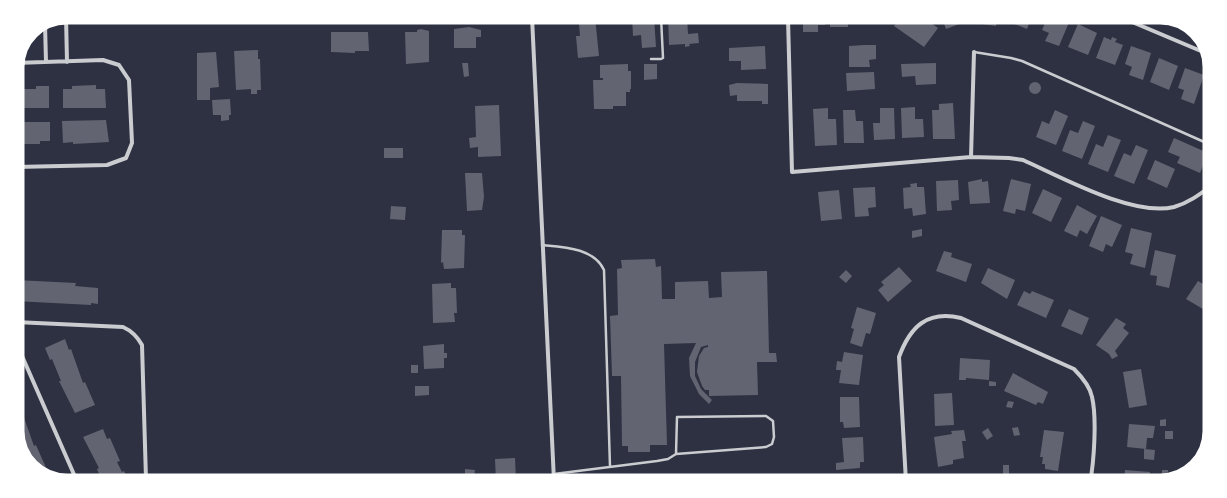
<svg xmlns="http://www.w3.org/2000/svg" width="1227" height="498" viewBox="0 0 1227 498" font-family="'IBM Plex Serif',serif">
<style>
.building{fill:#626471}
.lines{fill:none;stroke-linecap:round;stroke-linejoin:round}
.service{stroke:#caccd0;stroke-width:2.5}
.minor{stroke:#caccd0;stroke-width:4}
.rim{fill:none;stroke:#fff;stroke-width:5}
</style>
<rect width="100%" height="100%" fill="#2d3142"/>
<!-- building -->
<path class="building" d="M573,17H595L599,56L578,58L576,36H580L579,24H574Z
M632,17H654L656,47L642,48L641,35L633,36Z
M668,17H687L688,34L698,33L699,43L689,44L690,46L685,47V44L669,45Z
M716,17H741V24H726V20H716Z
M747,17H769V22L747,24Z
M803,18H825V25H818V32H803Z
M830,18H848V27H830Z
M900,18H924L938,28L924,47L894,26Z
M942,18H966L967,21L946,29Z
M976,18H997L996,26L975,23Z
M1008,18H1031L1027,29L1007,21Z
M1047,18L1070,20L1059,46L1045,41L1049,33L1042,30Z
M1078,24L1097,33L1088,55L1068,47Z
M469,27L481,30V37H476V48H454V29Z
M421,29L429,31V62L406,64L405,32H417V30Z
M331,32H368L369,51H355V53L331,52Z
M1104,37L1111,40L1112,37L1117,39L1115,42L1123,45L1115,65L1096,58Z
M864,45H876V59L869,60L870,67H849V46Z
M765,46L766,69L741,70V61H729V48Z
M1131,46L1151,53L1143,80L1129,75L1132,67L1125,64Z
M258,50V59H260L261,90H257V94H251V89L236,90L234,51Z
M216,52L219,87L210,88V100H197V53Z
M1159,58L1178,66L1169,90L1150,82Z
M462,63H468L469,76L464,77Z
M936,63V84L916,85L915,76L902,77L901,64Z
M628,64V71H631V89H630V92H626V106H613V109H594L593,80H603V78H600V65Z
M644,64H657V79L644,80Z
M1185,68L1204,75L1194,104L1181,99L1184,90L1178,88Z
M874,72L875,89L847,91L846,73Z
M1029 88a6 6 0 1 1 12 0a6 6 0 1 1-12 0Z
M737,83L768,84V104H762V101H737V95L730,96L729,85Z
M96,85V89H105L106,108H63V89H72V86Z
M1212,85V98L1211,106L1204,103Z
M15,86H19V89H36V86H49V108H15Z
M230,99L231,115H229V120L221,121V115H213L212,100Z
M953,103L955,139H933L932,110H939V104Z
M499,105L501,156L478,157V147L470,148L469,138L476,137L475,106Z
M1211,106V119L1207,118Z
M915,107V119H923L924,137L902,138L901,108Z
M828,108V119H836L837,145L815,146L813,109Z
M880,108H894L895,139L874,140L873,123H880Z
M843,110H855L856,121H863L864,143H844Z
M1055,110L1068,116L1056,145L1036,137L1042,121L1049,124Z
M106,120L109,142L73,144V142L63,143L62,121Z
M1083,121L1095,126L1082,159L1062,151L1070,130L1078,133Z
M15,122H50V141H40V144H17Z
M1108,135L1121,140L1108,172L1088,164L1096,144L1103,147Z
M1174,138L1208,153L1200,173L1177,163L1180,157L1168,152Z
M1136,145L1148,150L1134,184L1114,176L1124,153L1131,156Z
M384,148H403V158H384Z
M1155,160L1175,169L1167,188L1147,179Z
M465,173H482L484,197L482,210L467,211Z
M982,179V182L988,181L990,203L970,204L968,182Z
M1011,179L1031,184L1025,211L1016,209L1015,214L1003,211Z
M958,180L959,200L951,201L952,210L937,211L936,181Z
M917,183V187H924L926,214L913,216L912,208L904,209L903,188L911,187L910,184Z
M875,187L876,207L868,208L869,216L855,217L853,188Z
M1043,189L1062,198L1051,222L1032,213Z
M839,190L842,219L821,221L818,192Z
M1077,205L1097,216L1087,234L1080,230L1077,237L1064,231Z
M391,206L406,207L405,220L390,219Z
M1101,216L1122,225L1112,247L1106,244L1103,252L1089,246Z
M1131,228L1152,233L1145,268L1130,264L1133,254L1125,252Z
M922,229V236L912,238V231Z
M442,230H462V235H465L464,268L444,269L443,262L441,263Z
M1155,250L1176,255L1169,288L1156,285L1157,276L1150,275Z
M944,251L952,253L951,257L972,264L966,282L936,271Z
M655,259L656,267L661,266L662,299H675V282L708,281L709,298L722,297L721,272L767,271L769,353H776L777,362H757L758,395L709,396V390H705L702,386L697,372L699,356L704,348L708,347V345L701,347L695,362V376L701,389L712,400L709,404L699,394L690,376L689,358L696,343L664,344L667,445H650V452H628V446H622L621,376H612L610,316L618,315L617,269L622,268L621,260Z
M899,267L912,281L888,302L878,290L884,285L881,282Z
M988,268L1015,280L1007,299L981,283Z
M846,270L852,276L846,283L839,277Z
M15,280L76,283L75,286L98,288V304L91,303V305L15,301Z
M1198,281L1210,288L1209,309L1208,312L1186,299Z
M451,283V288H456L457,313H454L455,322L433,323L432,284Z
M1024,291L1030,294L1032,291L1054,300L1046,318L1017,305Z
M857,307L876,313L870,334L866,333L862,347L850,343L854,329L851,328Z
M1069,309L1089,318L1082,335L1061,326Z
M1116,318L1126,324L1123,328L1129,333L1115,351L1118,356L1112,359L1109,354L1096,345Z
M65,339L69,350L71,349L83,383L85,382L95,405L75,413L59,381H61L52,359L50,360L45,348Z
M444,344V353H447V358H444V368L424,369L423,346Z
M844,352L863,355L859,385L839,383L841,370H836L837,361L842,362Z
M960,358L990,360L989,380L966,378V380H959Z
M411,365H418V373H411Z
M1141,369L1147,405L1129,408L1123,372Z
M1013,373L1048,392L1043,404L1038,402L1036,405L1004,391Z
M989,381L996,382V386H989Z
M415,386H429V395L415,396Z
M952,393L954,425L935,426L934,394Z
M840,397H859L860,427L844,428L843,422H840Z
M1008,401L1014,402L1012,408L1006,407Z
M22,412L34,446L36,445L51,479H48L26,462L15,434V415Z
M1166,419V426H1160V420Z
M1129,424L1155,426L1153,438H1147L1146,449L1127,447Z
M1018,427L1020,435L1014,436L1012,428Z
M988,428L993,436L987,440L982,432Z
M103,429L107,439L110,438L120,461L117,462L122,472L124,471L128,479H101L97,469L99,468L83,437Z
M964,430L966,441H962L964,458L953,460V464L938,467L934,437L952,434L951,431Z
M1044,430L1064,432L1058,471L1045,469V464H1042L1043,457H1040Z
M1165,431H1173V439H1165Z
M863,437L864,462H860V468L836,470V463L844,462L842,438Z
M1144,449L1155,450L1154,460L1144,459Z
M515,458L516,481H496L495,459Z
M1003,465H1009V474H1003Z
M465,469L475,470L474,476L465,475Z
M1125,470L1150,472L1149,480H1142V483H1124Z
M1162,470H1168V476H1162Z
M956,475V482H936V476Z"/>
<g class="lines">
<!-- service -->
<path class="service" d="M974,52L1011,58L1022,61L1211,145
M651,59H661L663,58L661,17
M542,245C564,247 594,248 604,270L610,467
M554,474L657,461L668,459L676,454L766,447L772,444L774,437L773,421L766,416L677,417L676,454"/>
<!-- minor -->
<path class="minor" d="M66,16L67,62
M532,17L554,481
M788,18L792,172L971,157L1009,158L1023,160C1061,177 1133,217 1174,207C1188,203 1199,195 1211,186
M1125,19L1208,54
M45,24L46,62
M971,157L974,52
M15,167L107,165L126,158L132,143L129,80L119,65L103,60L15,63
M15,322L123,327C132,331 137,336 142,345L146,479
M15,340L76,479
M906,482L899,357C910,327 927,310 961,318L1074,369C1082,377 1090,386 1092,397C1097,418 1094,462 1090,483"/>
</g>
<!-- crop -->
<path d="M0 0H1227V498H0ZM67 22H1160A45 45 0 0 1 1205 67V431A45 45 0 0 1 1160 476H67A45 45 0 0 1 22 431V67A45 45 0 0 1 67 22Z" fill="#fff" fill-rule="evenodd"/>
<path class="rim" d="M67 22H1160A45 45 0 0 1 1205 67V431A45 45 0 0 1 1160 476H67A45 45 0 0 1 22 431V67A45 45 0 0 1 67 22Z"/>
</svg>
